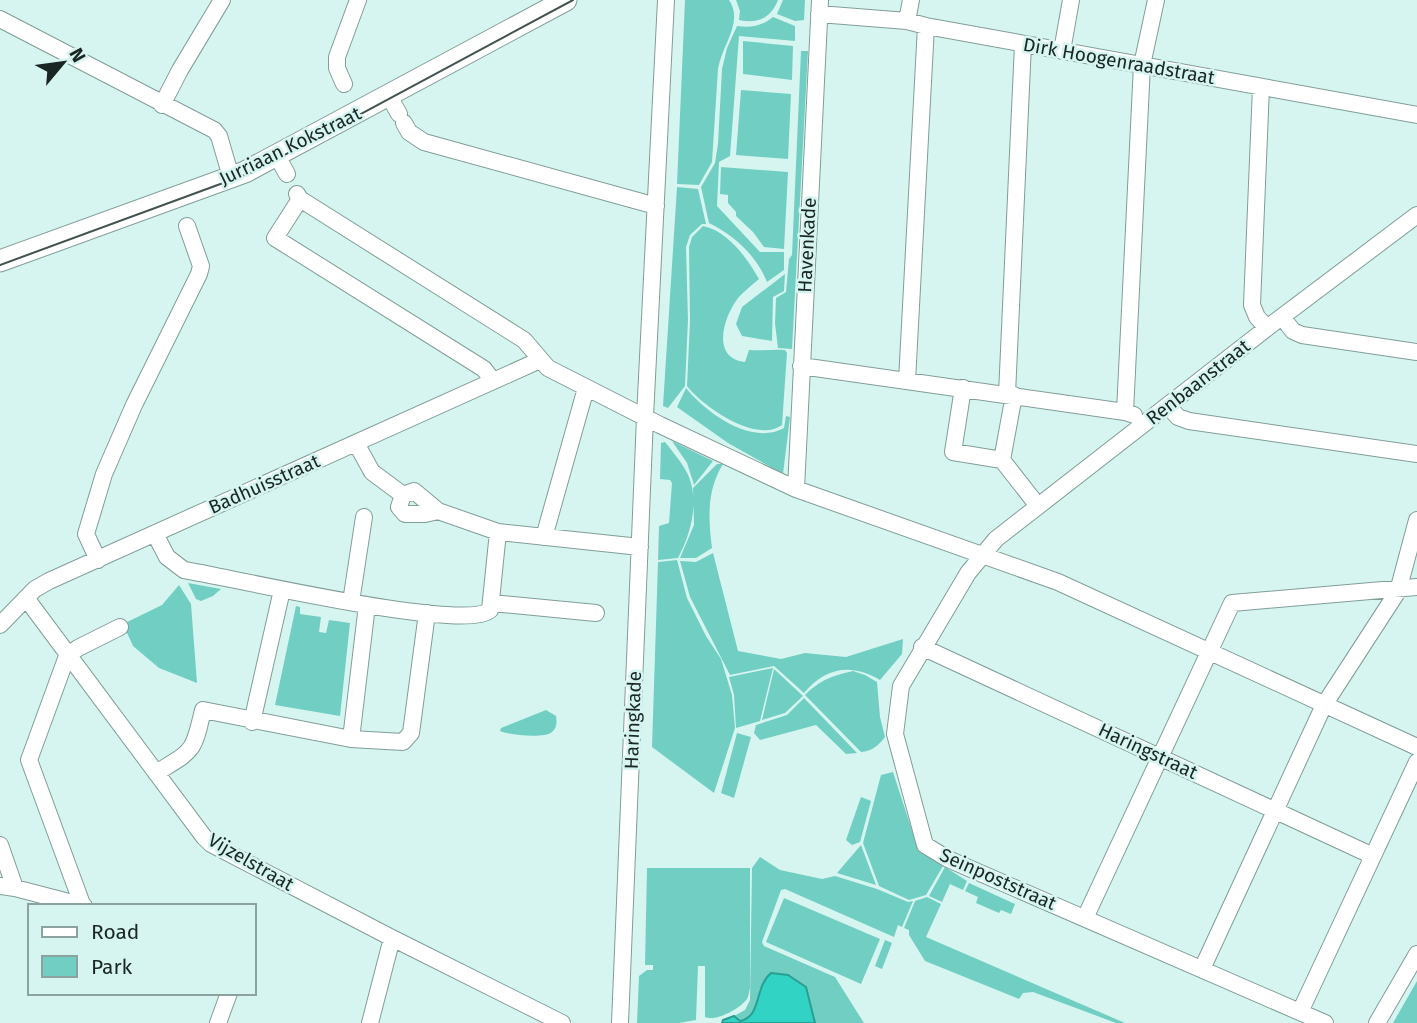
<svg xmlns="http://www.w3.org/2000/svg" width="1417" height="1023" viewBox="0 0 1417 1023" font-family="'Fira Sans',sans-serif">
<style>
.green{fill:#71cec3}
.water{fill:#30d3c4;stroke:#299f94;stroke-width:2}
.lines{fill:none;stroke-linecap:round;stroke-linejoin:round}
.street-casing{stroke:#819d99;stroke-width:18}
.secondary-casing{stroke:#819d99;stroke-width:23}
.street{stroke:#fff;stroke-width:16}
.secondary{stroke:#fff;stroke-width:21}
.tram{stroke:#42524f;stroke-width:2}
.labels{text-anchor:middle;dominant-baseline:central;stroke-width:5;stroke-linejoin:round;paint-order:stroke}
.street-label{font-size:19px;fill:#1a2624;stroke:#d7f5f0}
</style>
<rect width="100%" height="100%" fill="#d7f5f0"/>
<!-- green -->
<path class="green" d="M685,0H729C744,22 722,45 718,69L712,162L699,185L677,184Z
M736,0H778C771,18 758,24 739,20L740,11Z
M783,0H805L804,20L795,21L777,14Z
M773,17L795,26V41L739,36L730,156L719,162L717,206L760,252H784V270L767,282C756,255 735,236 709,223L701,187L715,163L718,144L722,69L727,48L737,26C751,28 762,26 773,17Z
M743,41L793,46L792,80L743,74Z
M801,51H808L792,349L778,348L775,323L776,298L786,292L789,259L792,255Z
M741,90L791,94L788,159L736,155Z
M721,167L788,172L784,249L764,247L753,232L736,216V212L728,203V195L720,194Z
M677,187L698,189L706,224H702L690,235L686,247L688,320L685,386L668,408L663,406Z
M703,226C728,231 747,258 759,279C752,285 744,291 738,298C723,318 711,358 745,362L749,350C762,351 773,349 785,350L787,353L782,425C757,444 703,407 687,386L690,321L689,247L692,237Z
M785,274L784,291L773,297L772,341L742,336L736,324L742,307Z
M686,388C706,413 752,446 784,428L786,416L790,417L783,474L728,443L677,407Z
M672,441L713,461L694,485L687,463Z
M665,442C672,451 679,459 685,469C701,496 692,532 678,558L658,560L659,526L669,523L672,483L670,480L660,479L661,443Z
M717,464H723C707,490 708,517 712,548L696,558H680L694,525L693,488Z
M713,553L738,651L781,659L805,653L846,657L903,639L902,654L880,680C851,663 826,667 804,693L774,666L730,675L690,597L680,561L696,562Z
M677,560L687,598L706,636L721,659L732,695L735,728L714,793L652,747L658,562Z
M188,583L221,589L213,596L201,601L196,599Z
M179,585L191,604L197,683L159,668L133,646L123,624L162,605Z
M296,606L300,607V614L321,617L319,632L326,633L329,620L350,623L340,716L275,705Z
M773,668L760,721L736,728L734,695L729,677Z
M774,669L803,696L785,713L762,720Z
M853,671L865,675L877,682L880,717L885,737C878,746 872,751 861,752L805,695C820,680 832,676 853,671Z
M804,698L857,753L846,754L816,725L760,740L754,733L756,725L787,715Z
M546,710L556,716C557,722 557,728 552,732C544,739 509,735 500,731L501,728Z
M737,733L751,737L734,798L721,793Z
M893,772L918,849L943,866L926,895L909,900L879,886L863,843L881,775Z
M861,797L871,801L860,842L852,845L846,840Z
M861,845L876,885L837,873Z
M760,857L780,870L822,879L835,876L877,889L908,902L913,901L902,927L898,925L894,937L785,889L781,890L762,942L764,946L835,977L864,1023H815C810,1005 806,982 788,975L760,989C756,1003 756,1018 740,1021L734,1016L745,1010L750,1000L752,868Z
M945,867L967,881L963,890L950,884L942,902L929,896Z
M647,868H750V988C749,991 749,996 747,999C740,1009 715,1022 705,1017V966H698L696,1020L679,1023H637L639,976L647,970H653V965H645Z
M969,883L1015,904L1011,914L1001,910L999,913L976,903L978,897L965,891Z
M927,897L941,904L926,937L1125,1023H1116L1033,992L1023,993L1019,999L925,961L909,935V930L904,928L915,901Z
M784,898L880,939L861,984L766,942Z
M885,940L892,943L882,969L875,966Z
M1417,981V1023H1393Z"/>
<!-- water -->
<path class="water" d="M771,973L788,975L806,987L815,1023H722L723,1020L734,1016L740,1021C762,1017 754,987 771,973Z"/>
<g class="lines">
<!-- street casing -->
<g class="street-casing">
<path id="street" d="M819,14L907,21L926,26L1417,115
M0,19L214,130L219,136L231,177
M907,21L911,0
M1062,51L1071,0
M344,84L337,68V57L358,0
M1261,87L1252,305L1257,317L1267,328
M389,96L399,114
M162,105L180,70L222,0
M404,123L409,132L424,142L656,206
M277,156L287,174
M297,194L300,199L524,340L548,368L660,425L796,489L1058,582L1417,747
M300,199L275,238L484,369L493,381
M1282,317L1293,331L1302,335L1417,352
M801,366L1125,412L1134,415
M907,381L926,26
M963,388L953,452L1002,460L1038,506
M1007,394L1023,44
M1168,406L1178,417L1189,421L1417,454
M1125,412L1142,65L1156,0
M356,443L372,472L403,495
M1002,460L1014,395
M796,489L820,0
M438,511L425,514H405L399,507L403,495L414,491L438,511L498,532L640,547
M155,534L167,557L184,570C229,577 465,633 490,610L498,532
M544,537L586,388
M98,560L86,534L104,474L134,405L199,274L201,266L187,226
M26,598L204,837L211,844L392,938L562,1023
M351,602L364,517
M492,603L596,613
M0,625L35,589L49,581L540,360
M922,647L1373,856
M252,722L282,590
M351,739L367,605
M156,773C193,750 193,754 203,710L351,739L403,742L411,733L427,613
M0,845L15,888
M0,886L15,888L84,906
M82,904L29,760L67,656L78,648L120,627
M1085,918L1232,603L1417,587
M1202,969L1324,705L1398,591L1417,520
M1300,1012L1417,762
M218,1023L229,993
M370,1023L392,938
M620,1023L645,417L666,0
M1325,1023L948,859L925,845L895,734L901,686L968,573L996,539L1267,328L1417,215
M1377,1023L1417,954"/>
</g>
<!-- secondary casing -->
<g class="secondary-casing">
<path id="secondary" d="M0,261L245,172L566,0"/>
</g>
<!-- street -->
<use href="#street" class="street"/>
<!-- secondary -->
<use href="#secondary" class="secondary"/>
<!-- tram -->
<path class="tram" d="M0,265L253,172L573,0"/>
</g>
<g class="labels">
<!-- street labels -->
<g class="street-label">
<text transform="translate(1119 61) rotate(10)">Dirk Hoogenraadstraat</text>
<text transform="translate(290 146) rotate(-26)">Jurriaan Kokstraat</text>
<text transform="translate(807 245) rotate(-87)">Havenkade</text>
<text transform="translate(1198 382) rotate(-38)">Renbaanstraat</text>
<text transform="translate(264 484) rotate(-24)">Badhuisstraat</text>
<text transform="translate(633 720) rotate(-88)">Haringkade</text>
<text transform="translate(1148 751) rotate(25)">Haringstraat</text>
<text transform="translate(251 862) rotate(30)">Vijzelstraat</text>
<text transform="translate(998 879) rotate(24)">Seinpoststraat</text>
</g>
</g>
<!-- legend -->
<rect x="28" y="904" width="228" height="91" fill="#d7f5f0" stroke="#8ba29e" stroke-width="2"/>
<rect x="42" y="927" width="35" height="10" fill="#ffffff" stroke="#8ba29e" stroke-width="2"/>
<text x="91" y="939" font-size="21" fill="#1a2624">Road</text>
<rect x="42" y="956" width="35" height="21" fill="#71cec3" stroke="#8ba29e" stroke-width="2"/>
<text x="91" y="974" font-size="21" fill="#1a2624">Park</text>
<!-- north arrow -->
<g transform="translate(63 63) rotate(61)" stroke="#d7f5f0" stroke-width="5" paint-order="stroke">
<path d="M0-5L12 26L0 18L-12 26Z" fill="#1a2624"/>
<text y="-10" font-size="19" font-weight="bold" text-anchor="middle" fill="#1a2624">N</text>
</g>
</svg>
